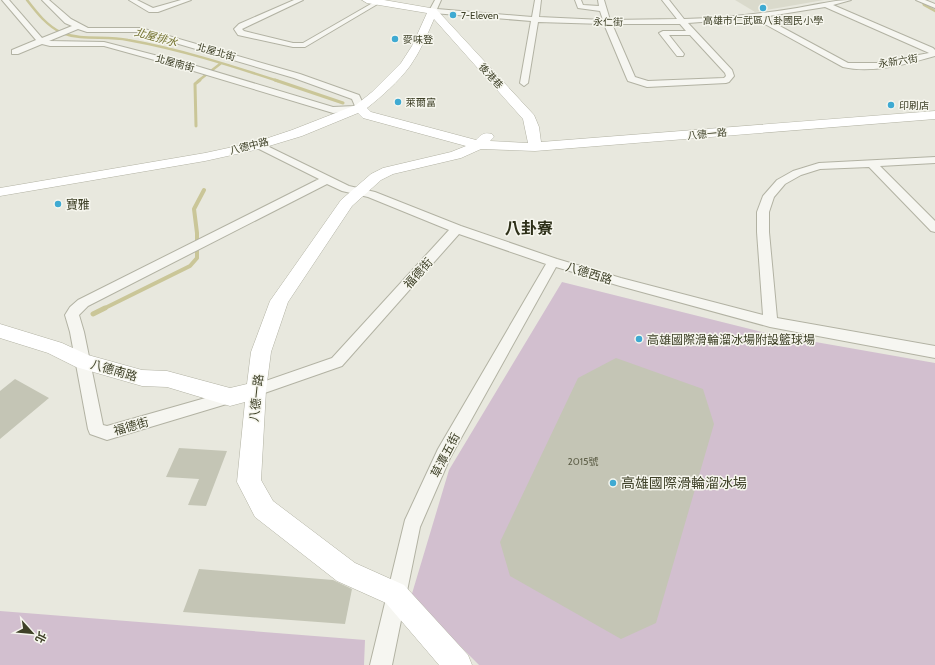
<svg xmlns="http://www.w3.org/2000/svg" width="935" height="665" viewBox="0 0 935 665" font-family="Cabin,'Noto Sans TC',sans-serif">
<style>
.built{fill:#dadacc}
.green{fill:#d2bfcf}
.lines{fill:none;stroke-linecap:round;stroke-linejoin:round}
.stream-far3{stroke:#cac698;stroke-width:2.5}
.stream-far2{stroke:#cac698;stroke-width:3}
.stream-far1{stroke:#cac698;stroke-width:4}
.stream{stroke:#cac698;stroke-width:5}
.building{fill:#c4c5b5}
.street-casing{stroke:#b2b2a3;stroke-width:2}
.secondary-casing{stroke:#b2b2a3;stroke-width:1}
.street{fill:#f6f6f1;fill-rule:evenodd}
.secondary{fill:#fff;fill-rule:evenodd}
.poi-dot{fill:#3faad2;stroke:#f6f6ee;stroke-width:1.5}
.labels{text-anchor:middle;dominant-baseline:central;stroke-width:3;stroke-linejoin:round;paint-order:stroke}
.far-poi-label{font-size:10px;fill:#3e4027;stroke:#f6f6ee;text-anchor:start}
.far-street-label{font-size:10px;fill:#3e4027;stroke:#f6f6ee}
.number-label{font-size:10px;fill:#60614a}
.far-water-label{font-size:11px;font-style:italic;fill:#747330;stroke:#f6f6ee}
.poi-label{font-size:12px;fill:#3e4027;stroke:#f6f6ee;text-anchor:start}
.street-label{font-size:12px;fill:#3e4027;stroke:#f6f6ee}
.near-poi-label{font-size:14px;fill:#3e4027;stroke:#f6f6ee;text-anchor:start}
.district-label{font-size:16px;font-weight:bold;fill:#2e3019;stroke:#f6f6ee}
</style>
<rect width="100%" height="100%" fill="#e8e8de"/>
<!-- built -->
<path class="built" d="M735,0H824L755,12Z"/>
<!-- green -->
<path class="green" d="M562,282L770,334L935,363V665H479L411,597L449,470Z
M0,611L365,640L364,665H0Z"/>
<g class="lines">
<!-- stream-far3 -->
<path class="stream-far3" d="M27,0C37,13 47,26 62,33C83,41 107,35 128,40C179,49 229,65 278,81
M922,0L924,5L935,11
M198,81L220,64"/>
<!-- stream-far2 -->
<path class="stream-far2" d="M275,80L343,103
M196,126L195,84L200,80"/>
<!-- stream-far1 -->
<path class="stream-far1" d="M103,309L190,266L197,258V233L194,209L204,190"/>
<!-- stream -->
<path class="stream" d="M93,314L105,308"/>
</g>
<!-- building -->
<path class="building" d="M616,358L703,389L714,424L656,623L621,639L510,576L500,542L578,378Z
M15,379L49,398L0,439V391Z
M179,448L227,451L206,506L188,505L199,479L166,477Z
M199,569L333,580L352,589L345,624L183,612Z"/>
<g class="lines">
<!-- street casing -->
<g class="street-casing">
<path id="street" d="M2,0H9L42,38L72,26L65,23L42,0H49L71,19L88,28H141L300,74L359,95L365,108L360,111L333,113L187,69L104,46H50L42,44L18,54H12V50L36,40ZM78,29L87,32H138L294,78L352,99L355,106L333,107L193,65L104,42L49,41Z
M129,0H137L153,8L181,0H191L158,12H149Z
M294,0H303L242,29L244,31L293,43H303L376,1L381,2L305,47H293L238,35L234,29L239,24Z
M435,0H441L437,9L532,17L535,0H541L539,17L603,20L600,11L578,8L575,0H581L583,5L599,6L598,0H604L610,20L677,19L662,0H669L684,19C722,18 760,14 797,8C815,5 833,0 851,0L833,5L933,48L935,50V56C907,64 872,74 843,67L754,18L688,23L732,70L734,76L729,82L726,83L647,87L628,81L627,79L604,24L538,22L528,83L524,86L520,83L531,21L433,13L429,11ZM825,7L927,52L929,53L877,63H848L763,17ZM612,24H680L686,31H663L659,33L677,56H683L684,54L669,35H690L725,73L726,76L724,78L648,81L635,77Z
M916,0H925L935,4V8Z
M259,142L349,186L375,192L461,226L557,259L621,278L763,315L757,232V212L763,196L777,180L793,171L819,163L935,157V163L880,166L935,221V232L931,231L869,167L820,169L801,175L785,184L774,197L769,212V232L777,318L935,346V358L770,327L620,286L556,267L450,458L420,527L392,665H370L405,520L438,449L546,264L459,234L342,366L256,396L251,394L248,390L251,386L332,358L449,230L368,197L342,191L327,184L88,306L79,315L84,332L103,425L107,426L230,391L235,392L238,397L235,402L230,403L107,440L90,434L88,429L70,332L65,315L70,307L78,300L319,179L255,147L254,145Z"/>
</g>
<!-- secondary casing -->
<g class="secondary-casing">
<path id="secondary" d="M362,0H384L436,9L534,115L539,127L541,142L935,111V119L535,151L481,149L461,158L393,174L381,180L352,206L288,302L271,352L266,390L261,480L273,501L355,563L404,585L468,655L472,665H439L386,603L337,581L255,517L237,482L245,402L230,406L167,387L142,386L76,367L48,353L0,338V324L62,343L88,355L142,370L167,371L230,388L247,384L251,352L270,301L341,200L371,174L383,168L451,152L466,146L363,118L358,113L302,136L259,149L205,161L0,196V188L205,153L256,142L292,130L356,105L372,92L401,63L412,46L427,13L367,3ZM434,19L523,119L528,143L490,141L494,137L492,134C484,132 481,135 476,140L371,112L367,108C382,96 398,82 410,66C420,52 427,35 434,19Z"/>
</g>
<!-- street -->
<use href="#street" class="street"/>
<!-- secondary -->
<use href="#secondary" class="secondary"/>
</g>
<!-- markers -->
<g class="poi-dot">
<circle cx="763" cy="8" r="4"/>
<circle cx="453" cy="15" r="4"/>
<circle cx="395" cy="39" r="4"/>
<circle cx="398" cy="102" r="4"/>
<circle cx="891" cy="105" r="4"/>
<circle cx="58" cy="204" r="4"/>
<circle cx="639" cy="339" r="4"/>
<circle cx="613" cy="483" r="4"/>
</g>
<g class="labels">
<!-- far-poi labels -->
<g class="far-poi-label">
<text x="461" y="15">7-Eleven</text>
<text x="763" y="20" text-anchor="middle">高雄市仁武區八卦國民小學</text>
<text x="403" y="39">麥味登</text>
<text x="406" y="102">萊爾富</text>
<text x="899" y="105">印刷店</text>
</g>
<!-- far-street labels -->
<g class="far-street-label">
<text transform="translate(608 22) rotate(1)">永仁街</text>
<text transform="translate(216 52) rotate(16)">北屋北街</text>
<text transform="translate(898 61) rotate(-9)">永新六街</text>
<text transform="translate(175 63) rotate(15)">北屋南街</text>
<text transform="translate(491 76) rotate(48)">後港巷</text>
<text transform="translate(707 134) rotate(-5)">八德一路</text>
<text transform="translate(249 146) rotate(-14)">八德中路</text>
</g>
<!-- number labels -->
<g class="number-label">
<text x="583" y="461">2015號</text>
</g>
<!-- far-water labels -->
<g class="far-water-label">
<text transform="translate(156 37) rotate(15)">北屋排水</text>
</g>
<!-- poi labels -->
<g class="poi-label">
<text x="66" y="204">寶雅</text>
<text x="647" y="339">高雄國際滑輪溜冰場附設籃球場</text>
</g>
<!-- street labels -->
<g class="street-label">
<text transform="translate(418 273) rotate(-48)">福德街</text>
<text transform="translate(589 273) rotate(17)">八德西路</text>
<text transform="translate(114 370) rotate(16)">八德南路</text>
<text transform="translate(256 398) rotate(-84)">八德一路</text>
<text transform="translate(131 426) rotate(-16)">福德街</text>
<text transform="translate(445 455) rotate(-63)">草潭五街</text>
</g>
<!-- near-poi labels -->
<g class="near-poi-label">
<text x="621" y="483">高雄國際滑輪溜冰場</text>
</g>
<!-- district labels -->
<g class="district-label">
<text x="529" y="228">八卦寮</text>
</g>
</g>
<!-- north arrow -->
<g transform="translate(32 633) rotate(117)" stroke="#f6f6ee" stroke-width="3" paint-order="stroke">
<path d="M0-3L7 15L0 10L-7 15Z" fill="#3e4027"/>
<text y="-6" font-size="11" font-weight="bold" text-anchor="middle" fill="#3e4027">北</text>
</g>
</svg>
